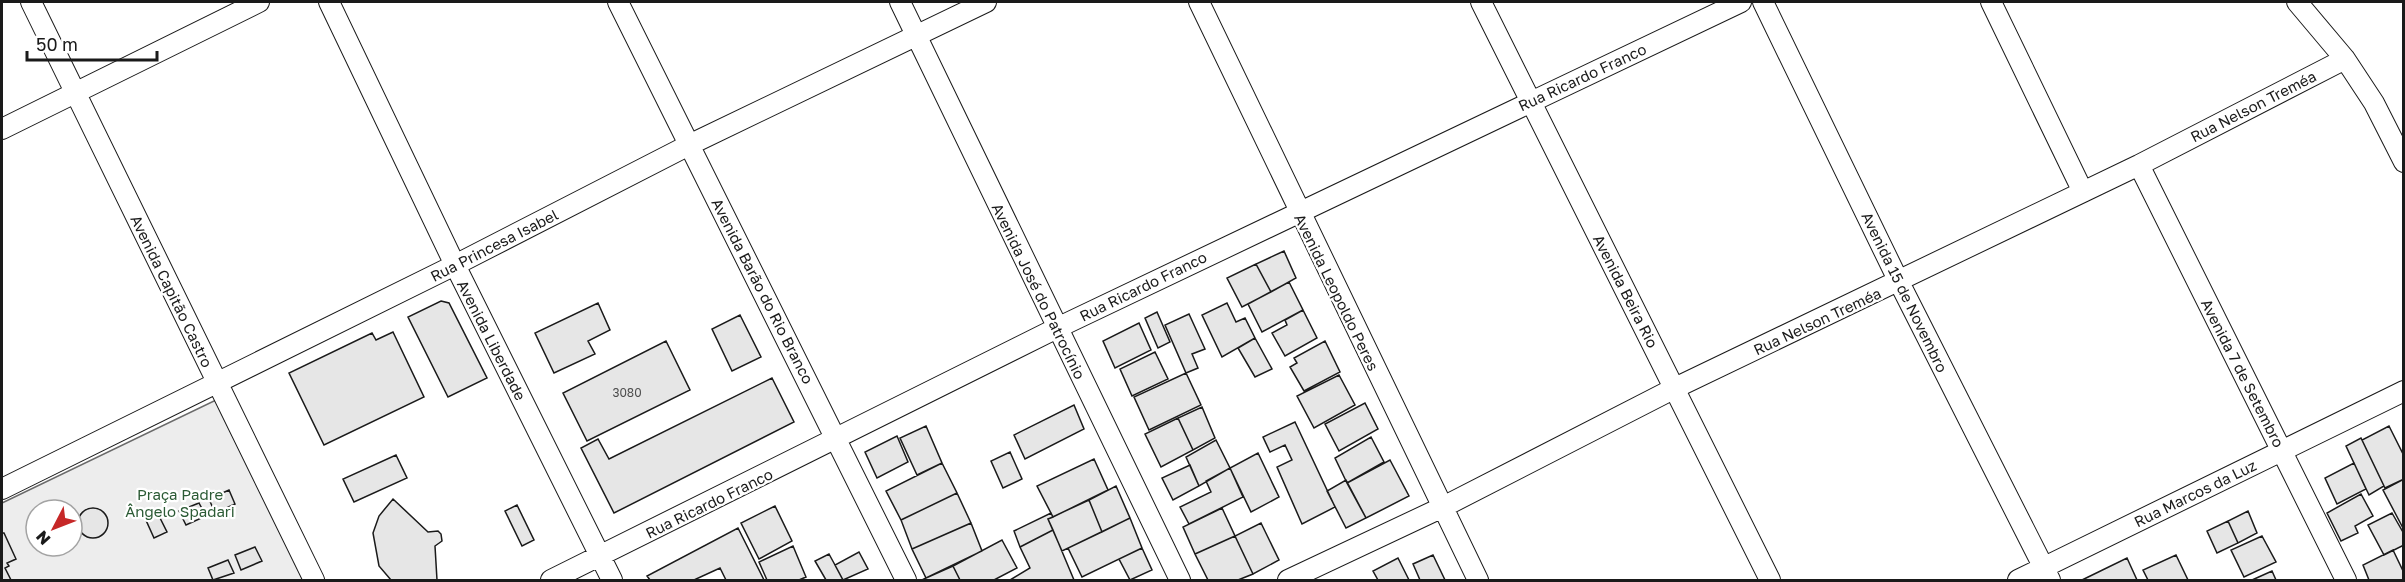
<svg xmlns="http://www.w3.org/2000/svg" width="2405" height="582" viewBox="0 0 2405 582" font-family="'Golos Text',sans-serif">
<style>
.built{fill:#ededed;stroke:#6a6a6a;stroke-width:1.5;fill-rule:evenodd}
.building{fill:#e6e6e6;stroke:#1a1a1a;stroke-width:1.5}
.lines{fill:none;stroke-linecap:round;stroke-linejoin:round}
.minor-casing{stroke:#1a1a1a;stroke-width:22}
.minor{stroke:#fff;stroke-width:20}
.labels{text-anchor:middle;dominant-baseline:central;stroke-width:4.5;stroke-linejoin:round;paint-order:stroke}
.number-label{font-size:12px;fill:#4d4d4d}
.street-label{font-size:15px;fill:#1a1a1a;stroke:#fff}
.park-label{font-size:15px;fill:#2b5a34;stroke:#fff}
</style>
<rect width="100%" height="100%" fill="#fff"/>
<!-- built -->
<path class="built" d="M216,400L304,580H2V503ZM36,510H72V546H36Z"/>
<!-- building -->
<path class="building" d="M1284,251L1296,278L1271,292L1256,264Z
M1256,264L1271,292L1242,307L1227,278Z
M1289,282L1303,310L1262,332L1248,304Z
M441,301L449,303L487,378L448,397L408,317Z
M598,303L610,330L588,341L595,354L554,373L535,333Z
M1227,303L1236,322L1245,318L1255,338L1222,357L1202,315Z
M1303,310L1317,338L1285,356L1272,333L1287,325L1285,320Z
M1157,312L1170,342L1158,348L1145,318Z
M1189,314L1205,349L1192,354L1198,368L1186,373L1165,325Z
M740,315L761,357L732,371L712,329Z
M1139,323L1151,350L1115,368L1103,341Z
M393,332L424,397L324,445L289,373L372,333L376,340Z
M1255,338L1272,369L1255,377L1238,348Z
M666,341L690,390L587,441L563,393Z
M1325,341L1340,372L1304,391L1290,367L1297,363L1294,358Z
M1155,352L1168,379L1132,396L1120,369Z
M1186,373L1201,405L1149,430L1134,397Z
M1339,375L1355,405L1314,428L1297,396Z
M772,378L794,422L614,513L581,448L598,439L609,459Z
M1365,403L1378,429L1339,451L1325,424Z
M1074,405L1084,429L1025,459L1014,435Z
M1202,407L1215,438L1193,450L1178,418Z
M1178,418L1193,450L1161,467L1145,434Z
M1295,422L1335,507L1302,524L1277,467L1292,460L1285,445L1270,452L1263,437Z
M926,426L942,463L917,475L900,438Z
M2389,426L2404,456V479L2385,488L2362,440Z
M897,436L908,462L877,478L865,452Z
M1371,437L1384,462L1347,483L1335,458Z
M2361,438L2384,486L2369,495L2346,446Z
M1216,440L1230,468L1199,486L1186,457Z
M1010,452L1022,479L1003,488L991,461Z
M1258,453L1279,497L1251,512L1230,468Z
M396,455L407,478L354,502L343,479Z
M1094,459L1108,490L1053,517L1037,486Z
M1390,460L1409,496L1366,518L1347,483Z
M942,463L957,493L901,520L886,491Z
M2354,463L2366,489L2337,504L2325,478Z
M1190,465L1199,486L1173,500L1162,478Z
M1230,468L1243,497L1189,524L1180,507L1211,492L1206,481Z
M2404,479V530L2383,490Z
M1346,480L1366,518L1346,528L1327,491Z
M1116,486L1130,518L1102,532L1089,500Z
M229,490L235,504L215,513L209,499Z
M957,493L971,523L912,549L901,520Z
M2361,494L2373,516L2355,526L2358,533L2341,541L2327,513Z
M393,499L428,532L438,531L441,534L442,541L435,546L437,580H391L379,566L373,533L379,516Z
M1089,500L1102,532L1062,551L1048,519Z
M199,503L206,516L186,525L179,511Z
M517,505L534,540L522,546L505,511Z
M775,506L792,541L759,559L741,523Z
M1222,508L1235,536L1195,554L1183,527Z
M78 523a15 15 0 1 1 30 0a15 15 0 1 1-30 0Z
M2248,511L2257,533L2238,543L2228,521Z
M157,512L167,532L154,538L145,518Z
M1051,513L1053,517L1048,519L1053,530L1020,547L1014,531Z
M2392,513L2404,534V545L2384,555L2368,525Z
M1130,518L1142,548L1082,577L1068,548Z
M2228,521L2238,543L2217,553L2207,531Z
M971,523L982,551L926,578L912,549Z
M1261,523L1279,560L1253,574L1235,536Z
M738,528L764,580H726L720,568L694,580H650L647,576Z
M1053,530L1074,580H1010L1030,568L1020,547Z
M2,533H4L16,559L7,563L9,566L5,568L11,580H2Z
M1235,536L1253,574L1238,580H1208L1195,554Z
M2262,536L2276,562L2244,577L2231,550Z
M1002,540L1017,568L994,580H960L953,566Z
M793,546L806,577L799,580H767L759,562Z
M255,547L262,561L241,570L235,555Z
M1142,548L1152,570L1130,580L1119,559Z
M2393,550L2404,573V580H2369L2363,565Z
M859,552L868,569L843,580L835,565Z
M829,554L835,565L843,580H826L815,561Z
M1433,555L1445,580H1420L1413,564Z
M2176,555L2188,580H2148L2143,570Z
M1398,558L1409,580H1378L1373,571Z
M2127,558L2137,580H2082Z
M228,560L234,573L213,580L208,568Z
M953,566L960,580H922L926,578Z
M2272,571L2276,580H2252Z"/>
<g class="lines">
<!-- minor casing -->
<g class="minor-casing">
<path id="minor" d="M31,2L314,580
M329,2L455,265L612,580
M618,2L906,580
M900,2L1180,580
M1199,2L1478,580
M1481,2L1770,580
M1763,2L1899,282L2050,580
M1991,2L2083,192
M2297,2L2345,59L2374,103L2404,162
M2,129L259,2
M2139,165L2346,580
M2,489L455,265L689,145L986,2
M551,580L1057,328L1741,2
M1288,580L1443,507L1675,388L2139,165L2345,59
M2018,580L2404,391"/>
</g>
<!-- minor -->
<use href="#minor" class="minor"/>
</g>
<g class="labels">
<!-- number labels -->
<g class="number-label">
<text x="627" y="392">3080</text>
</g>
<!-- street labels -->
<g class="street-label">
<text transform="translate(1582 77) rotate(-25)">Rua Ricardo Franco</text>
<text transform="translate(2253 106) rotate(-27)">Rua Nelson Treméa</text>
<text transform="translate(494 245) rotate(-27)">Rua Princesa Isabel</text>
<text transform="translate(1143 286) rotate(-26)">Rua Ricardo Franco</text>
<text transform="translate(172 291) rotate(64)">Avenida Capitão Castro</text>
<text transform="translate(763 291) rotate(63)">Avenida Barão do Rio Branco</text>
<text transform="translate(1039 291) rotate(64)">Avenida José do Patrocínio</text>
<text transform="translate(1626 291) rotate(63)">Avenida Beira Rio</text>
<text transform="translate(1337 292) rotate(64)">Avenida Leopoldo Peres</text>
<text transform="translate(1905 292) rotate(64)">Avenida 15 de Novembro</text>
<text transform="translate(1817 321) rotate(-25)">Rua Nelson Treméa</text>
<text transform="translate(492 340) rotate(63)">Avenida Liberdade</text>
<text transform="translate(2243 373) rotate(63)">Avenida 7 de Setembro</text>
<text transform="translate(2195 493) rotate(-26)">Rua Marcos da Luz</text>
<text transform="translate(709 503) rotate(-26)">Rua Ricardo Franco</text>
</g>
<!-- park labels -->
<g class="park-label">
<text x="180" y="494">Praça Padre<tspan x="180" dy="17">Ângelo Spadari</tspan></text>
</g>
</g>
<!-- border -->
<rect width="2405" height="582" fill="none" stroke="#1a1a1a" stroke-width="6"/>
<!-- north arrow -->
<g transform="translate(54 528) rotate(228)"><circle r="28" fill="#ffffff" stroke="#a3a3a3" stroke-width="1.5"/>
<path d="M0-4.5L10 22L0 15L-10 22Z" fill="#c62828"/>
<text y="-9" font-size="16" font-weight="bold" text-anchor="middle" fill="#1a1a1a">N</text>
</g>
<!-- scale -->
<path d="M27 51v9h130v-9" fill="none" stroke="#1a1a1a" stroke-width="3"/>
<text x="36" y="51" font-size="18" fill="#1a1a1a" stroke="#ffffff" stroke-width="4.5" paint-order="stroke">50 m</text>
</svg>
